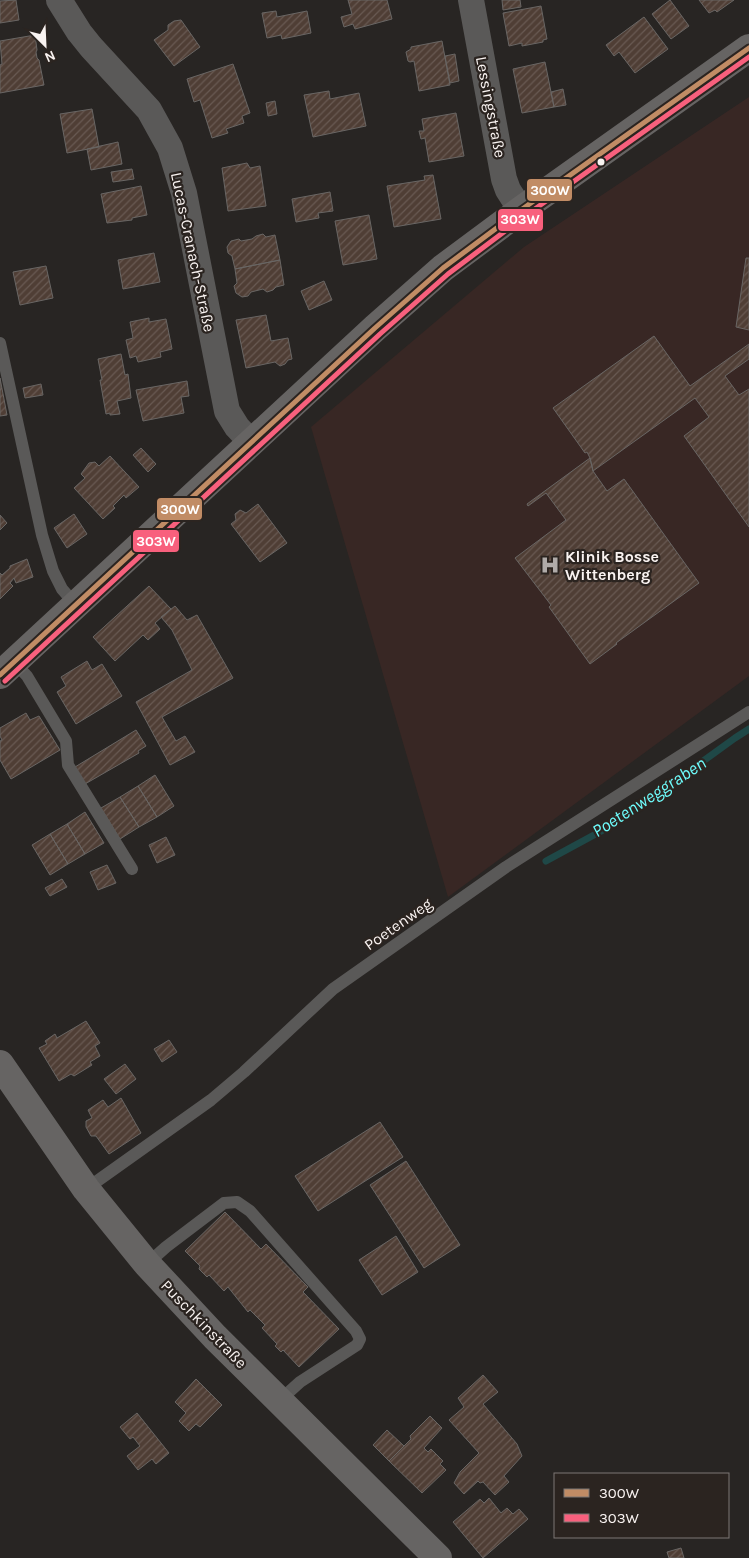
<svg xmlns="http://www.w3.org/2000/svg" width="749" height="1558" viewBox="0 0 749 1558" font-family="Karla,sans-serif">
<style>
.medical{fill:#382724}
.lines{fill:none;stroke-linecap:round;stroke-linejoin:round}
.stream{stroke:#1f4847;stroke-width:7}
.building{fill:url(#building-hatch);stroke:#696664}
.lane{stroke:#5a5958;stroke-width:12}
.street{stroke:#5a5958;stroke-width:26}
.secondary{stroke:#666463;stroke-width:28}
.bus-1-casing{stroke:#2b2420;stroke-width:9}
.bus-2-casing{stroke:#2b2420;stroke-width:9}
.bus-1{stroke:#c18c65;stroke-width:5}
.bus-2{stroke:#f8607d;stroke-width:5}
.bus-dot{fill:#f9f3f1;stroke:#2b2420;stroke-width:2}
.labels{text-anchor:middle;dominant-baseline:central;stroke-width:4.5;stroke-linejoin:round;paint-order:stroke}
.street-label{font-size:16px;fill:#f9f3f1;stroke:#2b2420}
.poi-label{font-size:16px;font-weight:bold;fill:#f9f3f1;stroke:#2b2420;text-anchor:start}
.water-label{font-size:18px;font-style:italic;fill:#6efdfd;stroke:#2b2420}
.line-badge{stroke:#2b2420;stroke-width:2}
.badge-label{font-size:14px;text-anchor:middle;font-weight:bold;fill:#fff}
</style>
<defs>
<pattern id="building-hatch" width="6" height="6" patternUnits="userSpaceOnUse" patternTransform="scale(1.25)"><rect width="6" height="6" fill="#4f3e35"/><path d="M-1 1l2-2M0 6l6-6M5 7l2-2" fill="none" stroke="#695a53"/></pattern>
</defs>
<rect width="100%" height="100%" fill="#282523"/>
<!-- medical -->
<path class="medical" d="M749,97V676L448,897L311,427L524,247Z"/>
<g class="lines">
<!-- stream -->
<path class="stream" d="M546,861L605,829L641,806L735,738L749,729"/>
</g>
<!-- building -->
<path class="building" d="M16,0L19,20L0,23V1Z
M348,0H387L392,19L355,29L353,24L344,27L341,17L352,14Z
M502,0H520L521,7L503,10Z
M670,0L689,26L671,39L652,14Z
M699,0H734L717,12L715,10L709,13Z
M541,6L547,39L543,40V42L522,46V43L509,46L503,13Z
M276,11L277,17L307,11L311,33L282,39L281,35L267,38L262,13Z
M644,17L668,49L635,73L619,52L614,56L606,45Z
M181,20L200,47L174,66L154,40L168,30V25L174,21Z
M35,35L37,50L36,52L37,58L39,60L44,85L0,93V65L2,64L0,41Z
M442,41L450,85L419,91L414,61L410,62L408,61L406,52L411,49V47Z
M455,54L459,81L450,83L445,56Z
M545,62L554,107L522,113L513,69Z
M233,64L250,113L242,116L244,123L226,129L228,133L212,138L200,100L194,102L187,79Z
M563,89L566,105L554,107L551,92Z
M329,91L330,99L359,93L366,126L313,137L304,95Z
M275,101L277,114L268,116L266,103Z
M92,109L99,147L67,153L60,114Z
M456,113L464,156L429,162L425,138L421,139L419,131H424L422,119Z
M118,142L122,164L91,170L87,149Z
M247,163L250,168L260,166L266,206L228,211L222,168Z
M132,169L134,179L113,182L111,172Z
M433,175L441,219L394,227L387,186L425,180L424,176Z
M141,186L147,215L132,218V220L107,223L101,194Z
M330,192L333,211L318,213L319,218L296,222L292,199Z
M369,215L377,259L343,265L335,221Z
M263,234L266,237L275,235L280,260L235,269L232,256L228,253L227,247L231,241L239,239L241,241L252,239L256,236Z
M154,253L160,282L123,289L118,260Z
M746,258H749V330L736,327Z
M280,260L284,285L276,287L273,290L267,292L263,289L251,292L248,296L242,297L236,293L234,286L237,283L235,269Z
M46,266L53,298L20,305L13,272Z
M324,281L332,300L309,310L301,291Z
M266,315L271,341L288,338L292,359L288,360L285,364L280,366L275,362L246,368L236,320Z
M149,318V322L166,319L172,349L160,352L161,357L138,362L136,356L130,358L126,340L133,338L130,322Z
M654,336L690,386L749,344V359L725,376L739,395L749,389V527L684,436L709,417L695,398L593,471L590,458L587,452L585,453L553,408Z
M121,354L125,375L128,374L131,398L117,401L120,414L110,415V413L106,414L100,380H102L98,359Z
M0,378L7,415L0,416Z
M187,381L189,396L181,397L184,413L143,421L136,390Z
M41,384L43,395L25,398L23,388Z
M141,448L156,464L148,472L133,455Z
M110,456L139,487L126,498L124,495L113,506L115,508L103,519L74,488L85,478L81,474L89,463L95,462L99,466Z
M590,458L593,471L607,491L624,479L699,583L616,643L617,644L590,664L549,607L551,605L515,558L566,520L546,493L528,506L527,504Z
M258,504L287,543L260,562L231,524L236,520L235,514L240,510L246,513Z
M74,514L87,534L67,548L54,528Z
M0,515L7,523L0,530Z
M27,559L33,577L16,583L14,578L10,583L13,586L0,599V573L2,575L10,568V566Z
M149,586L171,609L155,623L160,629L148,640L143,635L115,661L93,637Z
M175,606L187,620L197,615L233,678L162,717L176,741L185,736L195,752L170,765L136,702L192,670L172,630L161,617Z
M87,661L92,670L102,664L122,696L76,724L57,692L66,686L61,677Z
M26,713L30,720L39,716L60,750L11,779L0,760V741L2,740L0,736V728Z
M136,730L146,746L138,751L139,753L85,784L75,767Z
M155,775L174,806L157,817L138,786Z
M138,786L157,817L139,827L120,797Z
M120,797L139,827L120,839L101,808Z
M85,812L104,843L85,854L67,824Z
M67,824L85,854L68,864L50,834Z
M50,834L68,864L50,875L32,845Z
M166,837L175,855L157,863L149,845Z
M107,865L116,883L98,890L90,872Z
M62,879L67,887L50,896L45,888Z
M86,1021L100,1043L95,1046L100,1056L90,1062L92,1065L74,1076L71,1074L59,1081L39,1048L47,1044L45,1041L55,1034L57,1038Z
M169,1040L177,1052L162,1062L154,1049Z
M125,1064L136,1079L116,1094L104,1079Z
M121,1098L141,1133L109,1154L96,1136H91L86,1127V1121L92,1118L88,1110L103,1100L108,1107Z
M380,1122L403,1157L318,1211L295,1176Z
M406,1161L460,1245L424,1268L370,1185Z
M225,1212L261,1249L266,1244L308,1287L303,1292L339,1329L299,1367L283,1350L281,1352L275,1346L277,1344L262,1328L265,1325L250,1310L248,1312L228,1287L224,1291L209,1275L207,1277L199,1269L200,1266L185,1251Z
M396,1236L418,1272L382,1295L359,1260Z
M483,1375L498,1392L483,1404L517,1444L522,1456L504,1476L509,1482L495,1495L483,1482L480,1483L478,1481L464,1494L454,1483L460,1472L479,1453L449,1420L464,1407L458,1398Z
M196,1379L222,1405L200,1427L196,1424L189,1431L179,1421L186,1413L175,1402Z
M137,1413L169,1453L156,1464L152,1459L138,1470L127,1456L140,1446L133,1437L130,1439L120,1427Z
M430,1416L442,1428L424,1448L428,1452L431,1449L443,1461L440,1464L446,1470L422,1493L389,1461L411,1439L410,1436Z
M387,1430L404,1446L389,1461L373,1445Z
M489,1498L501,1513L507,1508L513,1514L519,1509L528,1519L483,1558L453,1522L480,1499L484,1503Z
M681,1548L684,1558H669L667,1552Z"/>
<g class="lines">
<!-- lane -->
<path class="lane" d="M0,343L42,535L53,571L62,589L75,604
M14,662L27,676L66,741L68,765L132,869
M86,1189L211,1100L244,1072L333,989L506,867L749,712
M147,1264L166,1247L224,1203L237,1202L250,1211L356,1331L360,1339L357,1345L300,1382L279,1401"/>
<!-- street -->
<path class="street" d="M59,0L79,32L91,47L149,110L170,148L184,193L227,411L237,427L251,442
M471,0L504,179L508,190L521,210"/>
<!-- secondary -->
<path class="secondary" d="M0,675L375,328L443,268L521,210L749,48
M0,1064L86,1189L147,1264L215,1337L438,1558"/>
<!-- bus-1 casing -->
<g class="bus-1-casing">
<path id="bus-1" d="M0,675L375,328L443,268L521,210L749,48"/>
</g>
<!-- bus-2 casing -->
<g class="bus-2-casing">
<path id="bus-2" d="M5,681L380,334L448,274L525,216L749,57"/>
</g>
<!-- bus-1 -->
<use href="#bus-1" class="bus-1"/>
<!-- bus-2 -->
<use href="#bus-2" class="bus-2"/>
</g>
<!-- icons -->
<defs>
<g id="hospital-bare" transform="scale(1.5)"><path d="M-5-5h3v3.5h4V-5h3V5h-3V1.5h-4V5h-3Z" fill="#b0aba9" stroke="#2b2420" stroke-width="2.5" paint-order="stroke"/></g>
</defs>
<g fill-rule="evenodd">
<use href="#hospital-bare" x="550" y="565"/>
</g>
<!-- markers -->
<circle class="bus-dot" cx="601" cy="162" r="4.5"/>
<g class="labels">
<!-- street labels -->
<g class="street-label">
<text transform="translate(491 107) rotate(79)">Lessingstraße</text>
<text transform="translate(193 252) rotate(78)">Lucas-Cranach-Straße</text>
<text transform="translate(398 924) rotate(-35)">Poetenweg</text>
<text transform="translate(204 1324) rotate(46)">Puschkinstraße</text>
</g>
<!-- poi labels -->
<g class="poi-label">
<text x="565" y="556">Klinik Bosse<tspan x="565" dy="18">Wittenberg</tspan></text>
</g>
<!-- water labels -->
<g class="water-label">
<text transform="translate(649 797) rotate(-33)">Poetenweggraben</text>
</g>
</g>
<g class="line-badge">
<rect x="526" y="178" width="47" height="24" rx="5" fill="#c18c65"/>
<rect x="497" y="208" width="47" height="24" rx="5" fill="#f8607d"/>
<rect x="156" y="497" width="47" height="24" rx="5" fill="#c18c65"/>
<rect x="132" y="529" width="48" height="24" rx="5" fill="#f8607d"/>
</g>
<g class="badge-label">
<text x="550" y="195">300W</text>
<text x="520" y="224">303W</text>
<text x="180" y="514">300W</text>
<text x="156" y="546">303W</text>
</g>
<!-- legend -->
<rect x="554" y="1473" width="175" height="65" fill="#2b2420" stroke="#7d7774"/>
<rect x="564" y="1489" width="25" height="8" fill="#c18c65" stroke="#7d7774"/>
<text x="599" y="1498" font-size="15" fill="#f9f3f1">300W</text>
<rect x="564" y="1514" width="25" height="8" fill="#f8607d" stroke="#7d7774"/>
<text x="599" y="1523" font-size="15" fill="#f9f3f1">303W</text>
<!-- north arrow -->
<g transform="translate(45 45) rotate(156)" stroke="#2b2420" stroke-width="4" paint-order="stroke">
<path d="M0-4L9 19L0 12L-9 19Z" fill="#f9f3f1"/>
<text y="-8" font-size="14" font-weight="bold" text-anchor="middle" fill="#f9f3f1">N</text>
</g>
</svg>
